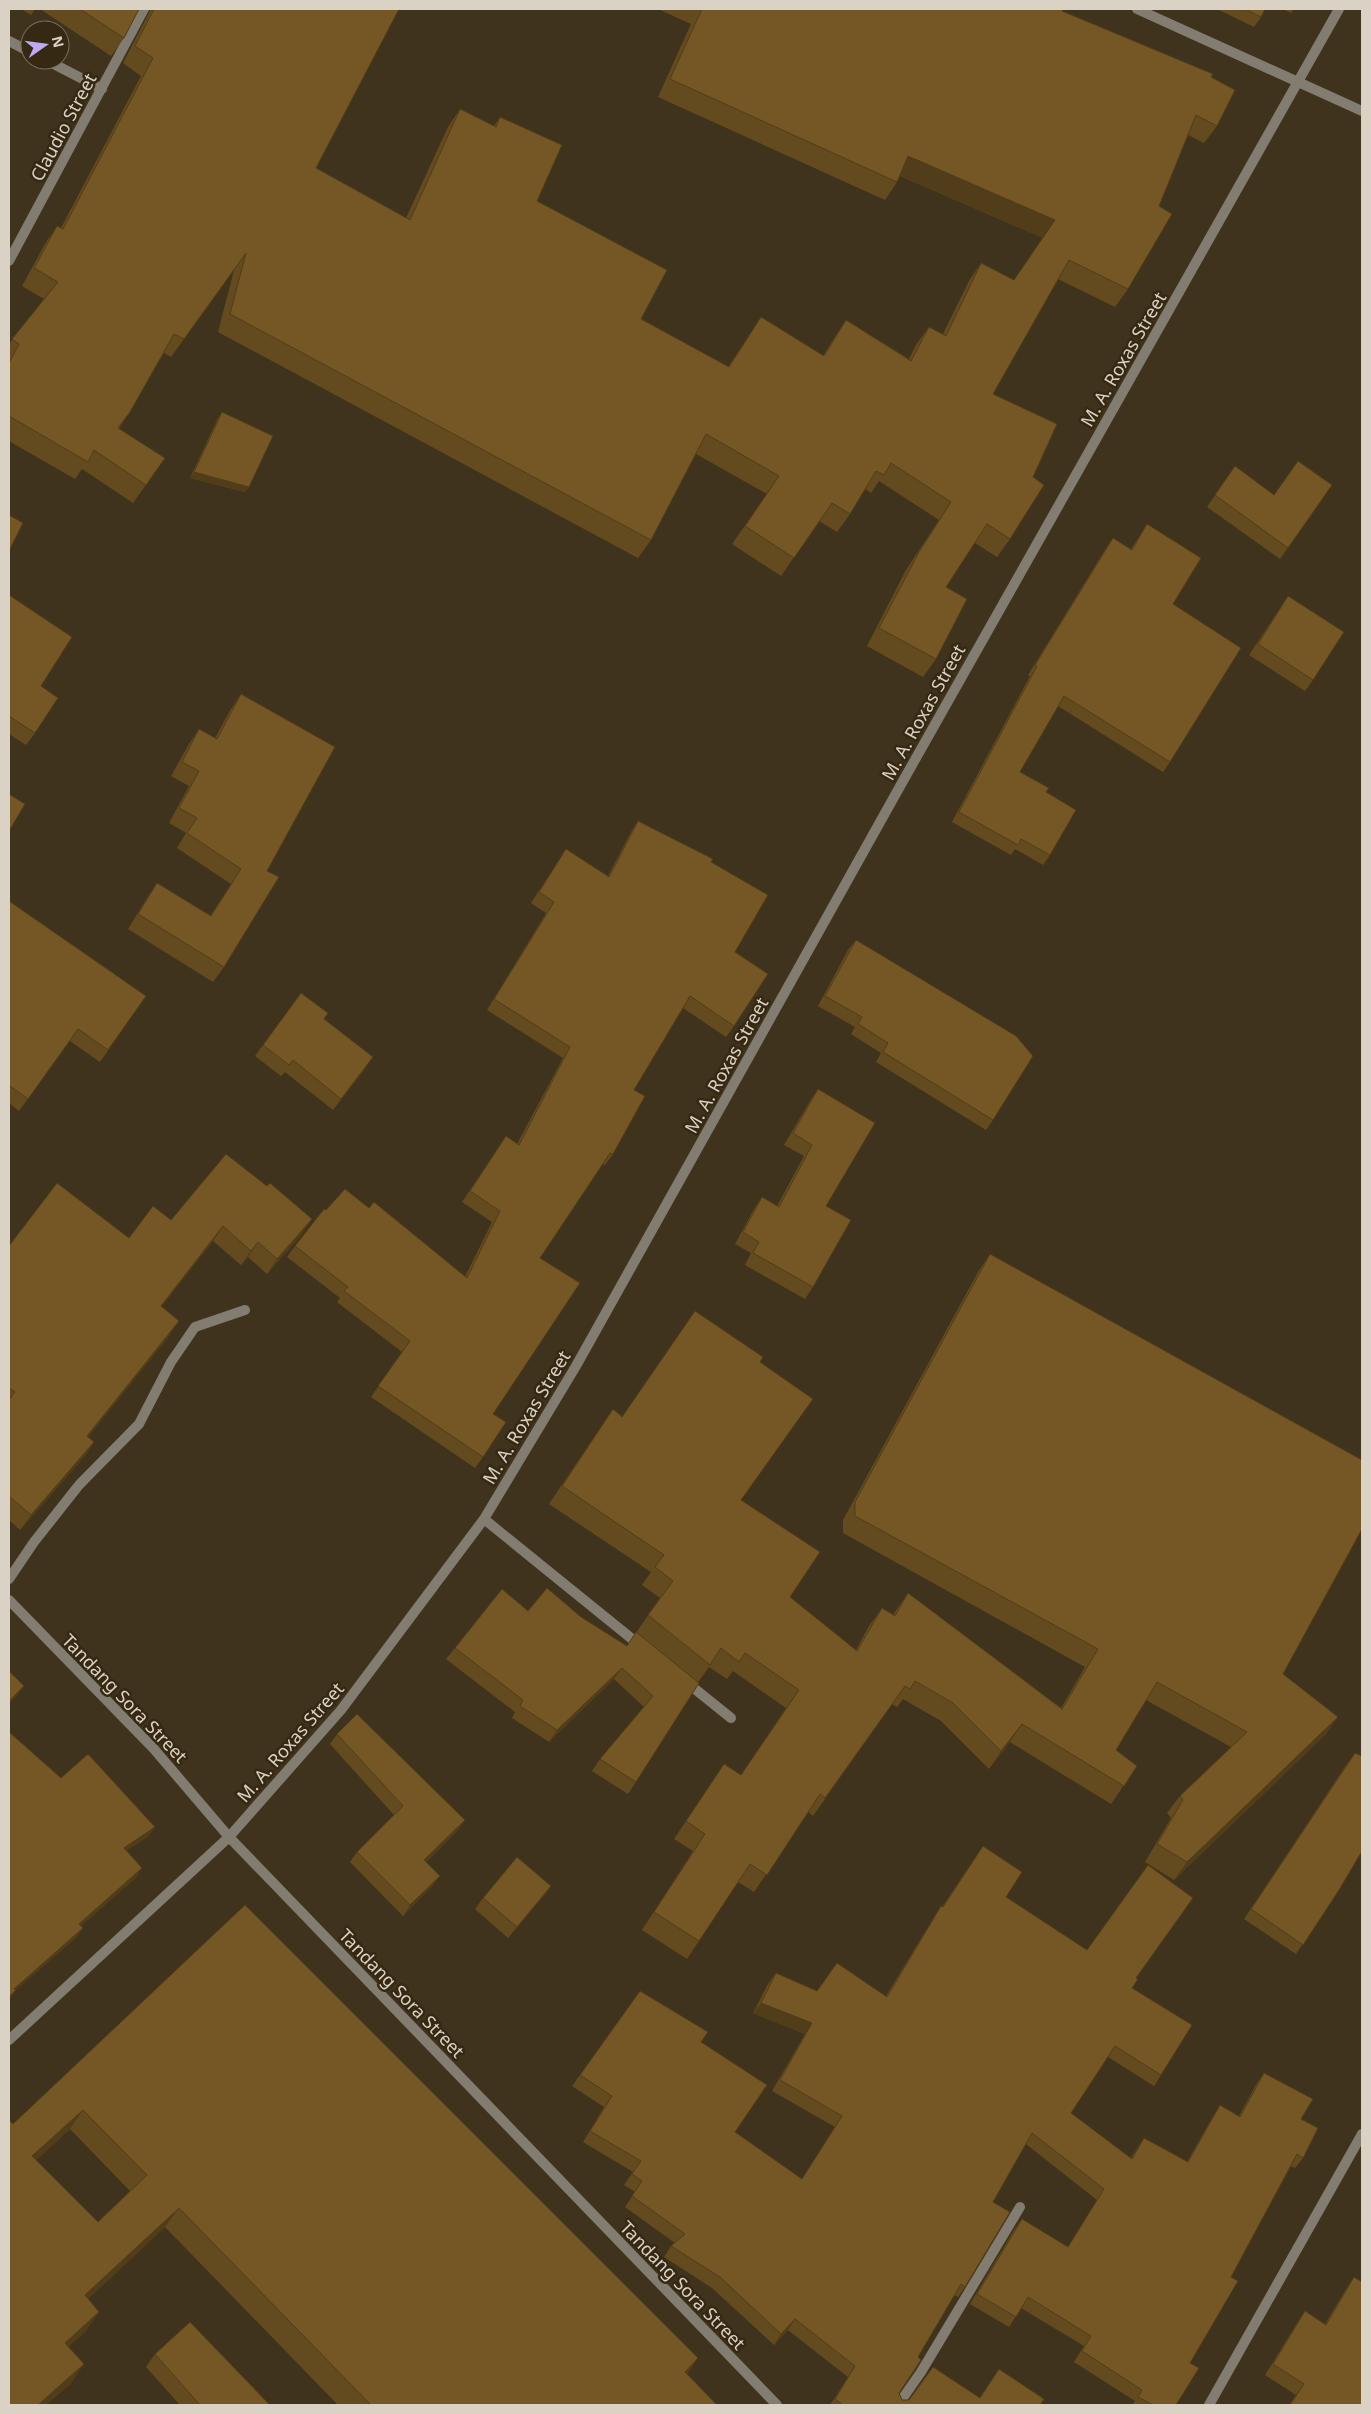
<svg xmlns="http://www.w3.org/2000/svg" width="1371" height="2414" viewBox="0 0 1371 2414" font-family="'Noto Sans',sans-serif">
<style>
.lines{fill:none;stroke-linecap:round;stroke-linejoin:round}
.service{stroke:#837c71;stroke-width:10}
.minor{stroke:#837c71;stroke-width:10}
.wall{fill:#644b1f;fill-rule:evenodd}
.shaded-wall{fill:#513d19}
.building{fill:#745724;stroke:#513d19;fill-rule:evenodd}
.labels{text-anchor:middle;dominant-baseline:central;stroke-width:5;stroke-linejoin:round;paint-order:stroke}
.street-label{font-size:18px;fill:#dad2c4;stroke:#362913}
</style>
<rect width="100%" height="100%" fill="#40331d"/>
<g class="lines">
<!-- service -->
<path class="service" d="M898,2405L921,2372L1020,2207"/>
<!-- minor -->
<path class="minor" d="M1137,9L1362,111
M9,41L30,52
M46,60L102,89
M9,261L144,9
M484,1519L642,1647
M9,1579L34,1542L79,1485L139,1424L171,1362L195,1327L245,1310
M9,1600L154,1749L229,1837L777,2405
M685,1681L731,1718
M9,2040L229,1837L341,1710L484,1519L576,1366L903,781L1339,9
M1209,2405L1362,2134"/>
</g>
<!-- wall -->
<path class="wall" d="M21,9H35L31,15Z
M40,9H139L124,38L111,56Z
M151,9H399L316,168L406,218L448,127L460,109L494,126L500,117L537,201L641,319L728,367L761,317L823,356L834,338L846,320L909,359L916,345L929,327L943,334L969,281L981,263L1014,280L1043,238L900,176L897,182L885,200L658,97L691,24L658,9H1064L1062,11L1211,77L1217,126L1204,143L1188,135L1159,206L1128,289L1115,307L1058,279L993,394L1033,477L1010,539L997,557L975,543L946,587L936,659L923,677L867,646L906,570L939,520L879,481L871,493L865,489L850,514L837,532L819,521L781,576L732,544L767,494L696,454L651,540L638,558L218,332L234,270L171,357L164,353L119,429L165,458L133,503L82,469L75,479L9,441V344L44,299L22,286L45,244L57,226L61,228L141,76L123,63Z
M1217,9H1265L1261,17L1254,27Z
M1283,9H1294L1291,13Z
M222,412L249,487L245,492L190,478L218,418Z
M1235,466L1274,495L1332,485L1280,559L1207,507Z
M1147,524L1173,604L1170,762L1163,772L1058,706L1020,772L1046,792L1050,855L1043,865L1015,849L1011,855L952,822L1030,676L1028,675L1106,548L1113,538L1131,549Z
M9,595L41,686L35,733L26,745L9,734Z
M1288,596L1313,680L1305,691L1249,655Z
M241,694L267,871L224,967L213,982L128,929L147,898L157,883L210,916L231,884L177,848L186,833L169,823L189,786L171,776L189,744L199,729L215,738L231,709Z
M638,821L711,862L735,952L734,1026L726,1037L683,1008L634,1090L613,1154L605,1165L603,1164L540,1258L493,1414L483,1457L475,1468L371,1397L402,1352L337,1302L340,1298L287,1257L295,1246L326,1210L369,1208L465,1277L492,1222L462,1202L506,1136L517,1144L563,1058L487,1010L546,913L531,903L566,849L608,876L631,832Z
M9,901L146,996L100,1062L70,1041L19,1111L9,1103Z
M856,940L993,1120L986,1130L876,1062L881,1053L851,1034L855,1027L818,1006L848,950Z
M324,1019L365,1069L333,1110L285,1072L281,1076L255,1056L263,1045Z
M818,1089L826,1206L813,1287L805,1299L745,1265L751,1253L735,1244L754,1209L762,1197L777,1206L804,1156L784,1145L810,1101Z
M171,1220L302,1234L267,1274L248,1257L241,1265L213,1241L161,1307L169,1336L88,1437L94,1442L84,1457L20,1530L9,1520V1246L129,1238Z
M990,1254L1283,1674L1338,1717L1325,1735L1174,1880L1145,1862L1171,1818L1167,1813L1180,1796L1231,1747L1146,1700L1116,1750L1137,1766L1111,1804L1010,1742L989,1769L941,1721L903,1699L897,1707L892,1704L813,1816L808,1812L754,1892L738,1882L687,1959L642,1930L693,1851L674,1839L724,1764L741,1775L786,1708L733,1671L727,1679L709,1667L698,1682L636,1782L628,1794L592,1771L600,1759L644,1707L614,1679L549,1742L512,1718L515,1712L446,1659L455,1648L528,1611L581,1617L627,1646L660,1598L642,1585L651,1572L549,1504L613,1409L622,1416L760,1362L741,1500L790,1597L856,1650L869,1626L882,1608L893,1615L908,1593L1061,1708L1085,1667L843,1533V1520L978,1272Z
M337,1734L465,1820L458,1830L426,1862L432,1886L403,1916L350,1862L357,1852L394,1815L330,1744Z
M1348,1762L1339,1890L1296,1954L1244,1919Z
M983,1846L1006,1897L1087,1950L1136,1978L1132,1988L1161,2075L1154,2086L1108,2057L1071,2113L1131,2158L1144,2138L1187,2162L1213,2116L1220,2105L1239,2116L1257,2083L1264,2073L1301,2119L1303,2158L1295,2168L1291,2166L1231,2277L1190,2363L1176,2405H1132L1135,2401L1074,2362L1084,2346L1021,2308L1009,2327L970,2304L1014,2230L1022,2219L1068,2247L1097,2200L1026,2144L993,2202L965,2287L958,2297L954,2295L918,2357L899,2393L902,2400L980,2398L999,2369L1040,2405H830L848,2377L788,2330L774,2345L712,2288L664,2257L671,2246L675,2243L625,2207L635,2192L624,2185L633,2172L583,2142L604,2107L572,2086L640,1991L701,2042L735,2132L802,2179L835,2127L772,2091L805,2034L753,2013L768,1984L776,1973L817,1991L886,1996L934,1917L941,1906L942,1907Z
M551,1886L542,1898L508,1938L475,1909L483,1898Z
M245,1905L698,2358L687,2374L717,2405H338L165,2227L88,2299L86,2331L68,2347L84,2364L70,2384L46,2405H9L13,2124ZM70,2129L130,2191L98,2222L36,2160Z
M1354,2277L1361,2347L1362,2405H1289L1296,2395L1265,2375L1297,2323L1305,2311L1325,2324L1346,2289Z
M155,2354L270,2405H180L146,2367Z"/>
<!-- shaded-wall -->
<path class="shaded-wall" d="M908,156L1055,220L1043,238L896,174Z
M194,472L249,487L245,492L190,478Z
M373,1057L365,1069L333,1110L341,1099Z
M312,1219L302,1234L267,1274L277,1259Z
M223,1226L213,1241L150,1321L161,1306Z
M258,1242L248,1257L241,1265L251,1251Z
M179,1321L169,1336L77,1451L87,1436Z
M94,1442L84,1457L20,1530L31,1515Z
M622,1668L614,1679L549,1742L557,1730Z
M24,1686L17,1696L9,1704V1701Z
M1338,1717L1325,1735L1174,1880L1187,1862Z
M1022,1724L1010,1742L989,1769L1001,1751Z
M465,1820L458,1830L417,1871L424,1860Z
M155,1827L148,1837L117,1857L124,1848Z
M142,1868L136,1878L72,1934L79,1924Z
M440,1876L432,1886L403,1916L410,1905Z
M551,1886L542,1898L508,1938L517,1927Z
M83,1928L76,1938L14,1992L9,2000V1996L14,1989Z
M761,2003L812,2023L805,2034L753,2013Z
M83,2110L70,2129L19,2175L32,2156Z
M179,2208L165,2227L71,2315L85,2295Z
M99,2312L86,2331L51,2362L65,2343Z
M795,2319L788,2330L774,2345L781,2334Z
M698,2358L684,2378L685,2372Z
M84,2364L70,2384L46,2405H38Z"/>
<!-- building -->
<path class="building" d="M80,9H139L124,38Z
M154,9H399L316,168L410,220L460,109L496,127L500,117L562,145L537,201L667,270L641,319L729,367L761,317L824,356L846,320L911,361L929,327L946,336L981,263L1014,280L1055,220L908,156L897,182L670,79L702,9H1064L1062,11L1213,74L1211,77L1235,90L1217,126L1196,115L1159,206L1172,214L1128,289L1069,260L993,394L1057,424L1033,477L1044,485L1010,539L987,524L946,587L967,599L936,659L879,628L919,552L951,502L891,463L884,475L876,471L850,514L832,503L794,558L745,526L779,476L706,434L651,540L230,314L246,253L184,339L174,334L130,412L118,428L165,458L146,485L94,450L88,462L9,416V363L19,344L12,339L58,282L34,268L57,226L63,229L153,58L135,46Z
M1245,9H1265L1261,17Z
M222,412L273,436L249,487L194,472Z
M1298,461L1332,485L1288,548L1215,495L1235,466L1274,495Z
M9,515L23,523L9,551Z
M1147,524L1201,558L1173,604L1241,648L1170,762L1064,696L1020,772L1049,788L1046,792L1076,810L1050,855L1021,839L1018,845L959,812L1037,666L1035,665L1113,538L1132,550Z
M9,595L72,637L41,686L58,698L35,733L9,716Z
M1288,596L1344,632L1313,680L1258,644Z
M241,694L335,747L267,871L279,877L224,967L138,914L157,883L211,916L241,869L187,833L197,818L179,808L199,771L182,762L199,729L217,739Z
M9,794L25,804L9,831Z
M638,821L713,859L711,862L768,895L735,952L768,974L734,1026L690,996L634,1090L645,1096L613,1154L610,1153L540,1258L580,1283L493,1414L506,1422L483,1457L378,1386L410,1341L344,1291L348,1287L295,1246L324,1209L326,1210L345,1189L369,1208L374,1202L467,1278L500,1211L470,1191L506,1136L519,1145L570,1047L494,999L554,902L539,892L566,849L609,877Z
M9,901L146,996L108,1050L78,1029L28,1099L10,1086L9,1087Z
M856,940L1016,1036L1033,1056L993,1120L883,1052L888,1043L858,1024L862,1017L825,996Z
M301,993L328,1013L324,1019L373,1057L341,1099L293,1060L289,1065L263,1045Z
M818,1089L875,1123L826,1206L851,1220L813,1287L753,1253L759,1242L743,1232L762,1197L779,1207L812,1145L793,1133Z
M226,1154L267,1186L270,1183L312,1219L277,1259L258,1242L251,1251L223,1226L161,1306L179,1321L87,1436L94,1442L31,1515L9,1496V1400L15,1392L9,1388V1246L57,1183L129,1238L153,1206L171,1220Z
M990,1254L1362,1460V1529L1283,1674L1338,1717L1187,1862L1157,1844L1183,1800L1180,1796L1247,1732L1157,1682L1116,1750L1137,1766L1124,1786L1022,1724L1001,1751L953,1703L915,1681L910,1689L905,1686L825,1798L820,1794L767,1875L750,1864L699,1941L654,1912L705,1834L686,1821L724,1764L741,1775L799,1690L745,1653L739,1662L721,1648L710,1665L648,1615L673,1581L655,1567L664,1555L562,1486L613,1409L622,1417L695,1311L763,1357L760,1362L813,1399L741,1500L820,1552L790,1597L857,1651L882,1608L895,1616L908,1593L1062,1709L1098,1649L855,1516V1502Z
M547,1588L581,1617L627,1646L636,1632L699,1683L636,1782L600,1759L653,1696L622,1668L557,1730L520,1706L523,1700L455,1648L502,1589L528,1611Z
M9,1671L24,1686L9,1701Z
M357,1714L465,1820L424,1860L440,1876L410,1905L357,1852L403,1806L337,1734Z
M9,1732L61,1778L88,1754L155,1827L124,1848L142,1868L79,1924L83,1928L14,1989L16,1990L9,1997Z
M1355,1753L1362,1756V1851L1339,1890L1303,1945L1251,1909Z
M983,1846L1022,1872L1006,1897L1087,1950L1148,1865L1193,1898L1136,1978L1138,1979L1132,1988L1192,2025L1161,2075L1115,2046L1071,2113L1132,2159L1144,2138L1188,2162L1220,2105L1240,2117L1264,2073L1313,2099L1301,2119L1318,2128L1303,2158L1297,2154L1231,2277L1238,2281L1190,2363L1199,2368L1176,2405H1153L1138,2397L1142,2390L1082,2351L1091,2336L1028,2297L1016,2317L977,2294L1022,2219L1068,2247L1104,2189L1032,2133L993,2202L1010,2212L965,2287L961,2284L918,2357L921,2360L899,2393L902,2400H909L933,2367L980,2398L999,2369L1044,2399L1040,2405H843L835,2399L855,2366L795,2319L781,2334L720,2277L671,2246L685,2234L632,2196L642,2181L632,2174L641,2161L590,2131L612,2096L580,2075L640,1991L708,2032L701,2042L767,2085L735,2132L802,2179L842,2116L780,2080L812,2023L761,2003L776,1973L817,1991L837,1963L887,1997L941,1906L943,1907Z
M517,1857L551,1886L517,1927L483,1898Z
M245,1905L698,2358L685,2372L717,2405H371L179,2208L85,2295L99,2312L65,2343L84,2364L38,2405H9V2120L13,2124ZM83,2110L147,2175L98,2222L32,2156Z
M1354,2277L1362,2282V2344L1361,2347L1362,2348V2405H1290L1304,2384L1273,2364L1305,2311L1326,2325Z
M190,2322L270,2405H200L155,2354Z"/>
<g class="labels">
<!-- street labels -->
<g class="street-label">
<text transform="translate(63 127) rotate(-62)">Claudio Street</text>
<text transform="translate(1123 359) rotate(-60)">M. A. Roxas Street</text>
<text transform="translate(923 712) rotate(-61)">M. A. Roxas Street</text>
<text transform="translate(726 1065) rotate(-61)">M. A. Roxas Street</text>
<text transform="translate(526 1417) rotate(-59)">M. A. Roxas Street</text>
<text transform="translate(125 1698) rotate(46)">Tandang Sora Street</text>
<text transform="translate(290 1742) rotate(-49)">M. A. Roxas Street</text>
<text transform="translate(402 1993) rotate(46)">Tandang Sora Street</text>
<text transform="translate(683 2285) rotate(46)">Tandang Sora Street</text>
</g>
</g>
<!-- border -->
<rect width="1371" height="2414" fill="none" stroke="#dad2c4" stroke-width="20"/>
<!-- north arrow -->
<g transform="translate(45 45) rotate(76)"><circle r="24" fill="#362913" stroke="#786d5a"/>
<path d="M0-4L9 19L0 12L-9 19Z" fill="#bfa9f4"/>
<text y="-8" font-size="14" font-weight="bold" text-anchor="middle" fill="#dad2c4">N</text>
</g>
</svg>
